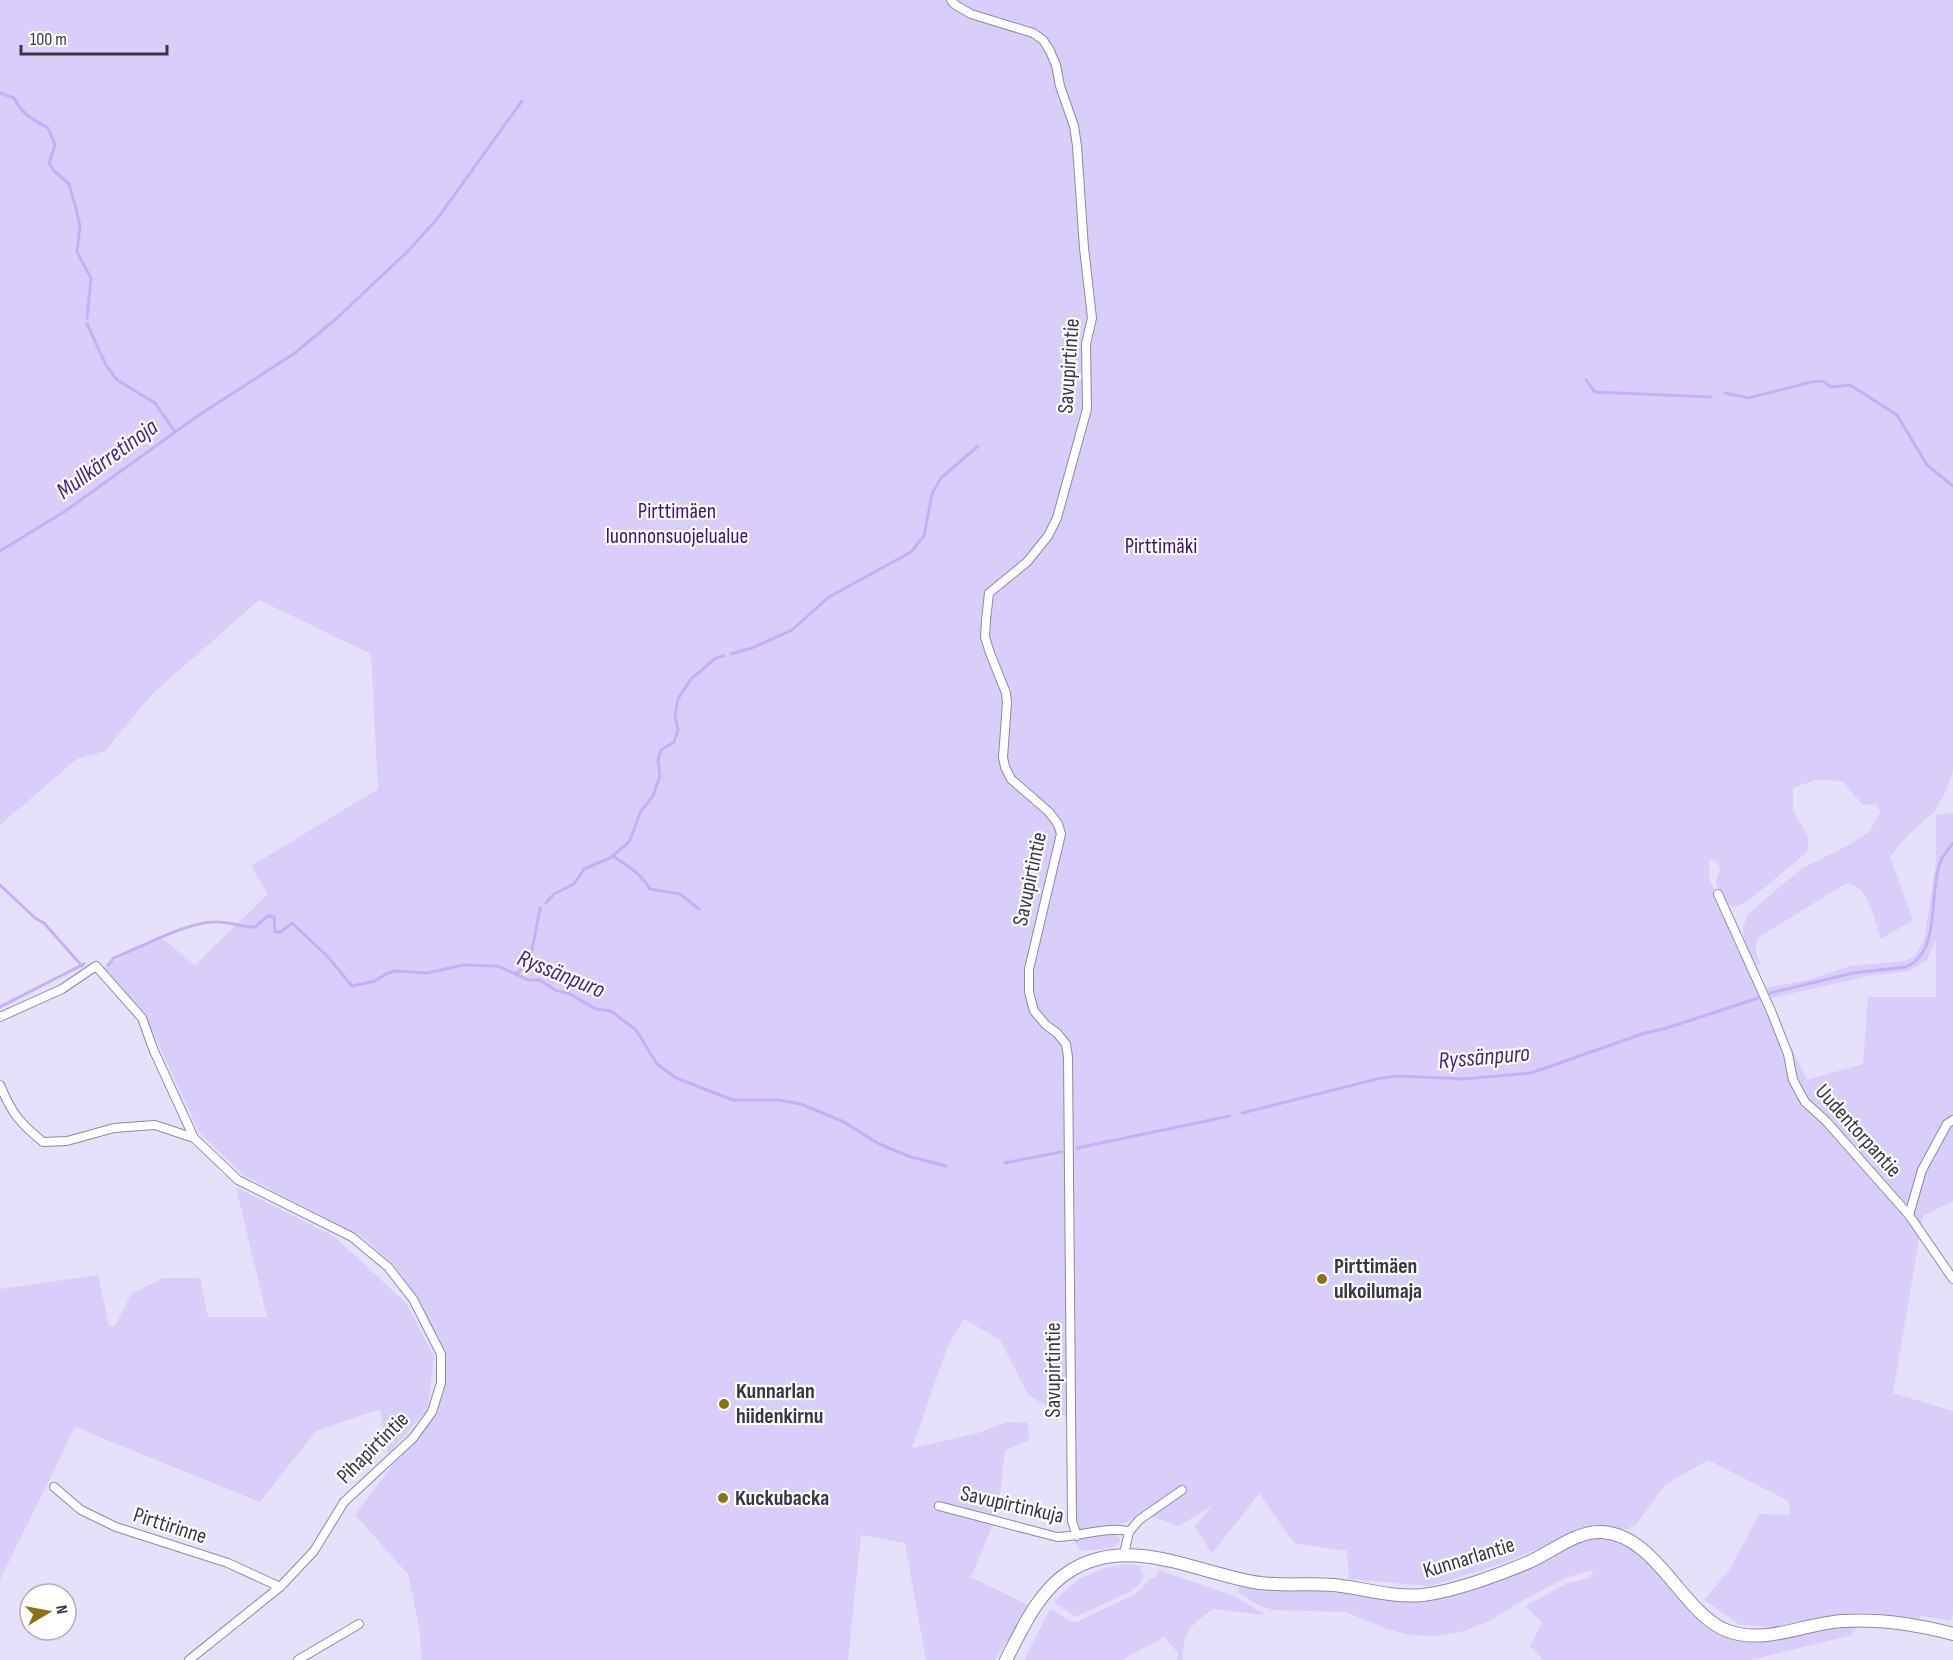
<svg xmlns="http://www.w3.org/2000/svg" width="1953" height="1660" viewBox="0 0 1953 1660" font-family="'Sofia Sans Condensed',sans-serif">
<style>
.green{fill:#d9cdfa}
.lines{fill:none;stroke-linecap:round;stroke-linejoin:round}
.stream{stroke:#c5b0f8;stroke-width:3}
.minor-casing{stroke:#9088a6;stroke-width:10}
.secondary-casing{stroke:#9088a6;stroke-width:14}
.minor{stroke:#fff;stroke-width:8}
.secondary{stroke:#fff;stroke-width:12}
.poi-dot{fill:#907015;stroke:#fff;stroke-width:2}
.labels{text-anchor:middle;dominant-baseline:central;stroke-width:4.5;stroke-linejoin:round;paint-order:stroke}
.street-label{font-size:22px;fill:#393643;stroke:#fff}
.park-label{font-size:22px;fill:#411078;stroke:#fff}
.poi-label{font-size:22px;font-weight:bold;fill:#393643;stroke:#fff;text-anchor:start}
.water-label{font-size:24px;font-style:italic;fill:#4a1e84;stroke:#fff}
</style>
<rect width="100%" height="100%" fill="#e7e0fb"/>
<!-- green -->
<path class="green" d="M0,0H1953V771L1945,793L1934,812L1907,836L1890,857L1913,920L1881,939C1875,922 1867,880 1845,884L1762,935C1752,944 1756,952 1760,963L1759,965L1754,964L1744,938L1743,927L1748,914L1802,868L1847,846L1870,831L1880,811L1876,804L1863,805L1842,781L1815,780L1793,788V810L1809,838L1807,852L1747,902L1733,907L1725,901L1715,882L1720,870L1717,861L1709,859V879L1807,1080L1863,1064L1868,997H1936V939L1927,960L1909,971L1869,976L1771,998L1766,990L1769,987L1808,980L1850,966L1905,961L1915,956L1924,940L1936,862V815L1953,813V1201L1923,1216L1893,1393L1953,1411V1615L1950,1621L1921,1616L1919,1619L1860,1612L1774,1627L1740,1625L1704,1600L1730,1569L1759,1514L1789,1515V1501L1708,1460L1665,1485L1635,1526H1631L1629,1529H1587L1501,1564L1430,1586L1349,1579L1347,1551L1294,1543L1259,1493L1212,1554L1195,1526L1212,1506L1179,1526L1147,1515L1136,1517L1127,1522L1072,1537L1067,1418L1028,1395L1000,1340L964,1319L948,1345L912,1448L978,1433L1007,1422L1028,1423L1029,1440L1005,1450L998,1512L971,1577L1030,1606L995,1660H926L905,1543L861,1535L848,1660H421L420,1632L408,1574L355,1515L392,1466L435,1416L444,1384V1357L421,1302L395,1266L363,1237L243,1175L199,1132L146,1017L102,968L159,936L195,965L268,894L251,866L378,789L371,654L259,600L152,694L105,751L77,759L0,825Z
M236,1187L335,1237L406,1303L434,1356L428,1409L388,1454L380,1409L316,1431L260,1502L75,1427L0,1580V1289L98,1275L109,1326H115L131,1294L163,1278H200L208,1317H267Z
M1112,1533L1119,1537L1120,1541L1111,1548L1081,1551L1073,1539Z
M1600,1537L1617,1540L1629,1547L1652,1565L1727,1635L1858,1625L1852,1635L1751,1660H1543L1530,1646L1542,1623L1525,1606L1568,1583L1589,1578L1594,1570L1567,1577L1527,1598L1489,1621L1464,1631L1437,1636L1410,1635L1387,1629L1346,1612L1273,1610L1258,1605L1238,1592L1239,1584L1323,1588L1428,1598L1575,1542Z
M1129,1564L1141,1566L1140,1571L1144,1576L1139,1585L1130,1592L1077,1616H1074L1054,1602C1077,1577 1095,1568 1129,1564Z
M1159,1570L1234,1596L1265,1615L1213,1609C1191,1625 1182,1632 1183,1660H1177L1178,1653L1164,1637L1122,1660H1024L1050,1609L1072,1622H1077L1137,1593L1150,1579L1155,1578Z"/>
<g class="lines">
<!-- stream -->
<path class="stream" d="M0,93L14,98C22,114 33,120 48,128L55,145L49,163L54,171L69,184L75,205L80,226L77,252L91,278L87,318
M87,324L106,365L117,380L155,403L175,432
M1586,380L1595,392L1711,397
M1725,393L1749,398L1811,382L1823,381L1831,387L1850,385L1897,415L1927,465L1953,486
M0,551L64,512L199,415L295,353L337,318L408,251L437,219L522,101
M731,654L752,648L792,630L829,597L911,552L924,536L932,494L941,478L978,446
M613,856C628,866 640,873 650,889L680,894L699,909
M0,885L35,918L44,923L82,966
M546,903L554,894L574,884L584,869L610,858L629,842L641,811L653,796L660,776L658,760L661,750L674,742L678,730L675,715L678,699L691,679L716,658L724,656
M108,965L114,958C141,947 187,922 214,922C228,921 241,927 255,927L268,916L274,917L275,932H281L292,923L328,957L352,986L375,981L386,974L395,971L427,973L463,965L498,966L528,980H540L555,990L570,994L596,1009L611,1011L636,1030L657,1064L676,1078L733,1100H778L801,1104L844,1122L879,1144L911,1157L946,1166
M516,974L530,961L540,908
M1770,993L1853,973L1906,967C1942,951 1928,895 1940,863C1942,856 1949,849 1953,843
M0,1007L84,964
M1242,1113L1377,1079L1397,1076L1463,1079L1531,1073L1645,1033L1667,1028L1758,998
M1077,1148L1230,1116
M1005,1163L1061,1152"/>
<!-- minor casing -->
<g class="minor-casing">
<path id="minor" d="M951,0L954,4L971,14L1033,33L1043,40L1050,51L1056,65L1060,86L1074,126L1077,146L1084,248L1092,318L1086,344L1087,409L1057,518L1048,536L1027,562L989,593L986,620L985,637L990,653L1006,693L1007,703L1003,757L1005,767L1011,779L1049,812L1058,824L1061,834L1029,969V992L1034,1011L1046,1025L1057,1033L1066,1044L1068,1057L1072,1521L1077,1536
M1718,894L1771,1011L1788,1054L1793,1080L1805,1102L1826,1121L1909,1215L1953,1279
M0,1017L62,989L96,966L142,1018L154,1051L194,1138L238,1180L352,1237L388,1267L413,1299L441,1354V1383L432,1412L413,1438L344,1502L314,1551L280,1587L189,1660
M0,1085C12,1114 20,1123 43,1142L67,1141L114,1128L155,1125L194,1138
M1909,1215L1922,1170L1947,1124L1953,1120
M54,1487L81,1510L116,1527L228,1563L280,1587
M939,1506L1057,1537C1075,1537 1116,1525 1129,1532
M1124,1554L1129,1532L1139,1520L1182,1490
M298,1660L359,1624"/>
</g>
<!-- secondary casing -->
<g class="secondary-casing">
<path id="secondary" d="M1006,1660C1022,1629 1039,1590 1070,1571C1129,1533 1198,1574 1260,1583C1284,1586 1309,1583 1334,1585C1363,1588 1393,1598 1423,1595C1455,1591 1499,1575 1529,1562C1552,1552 1575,1531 1602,1532C1657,1535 1683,1615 1728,1631C1766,1645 1805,1623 1843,1621C1879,1619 1919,1625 1953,1634"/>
</g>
<!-- minor -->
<use href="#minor" class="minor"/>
<!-- secondary -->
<use href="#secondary" class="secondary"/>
</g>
<!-- markers -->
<g class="poi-dot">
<circle cx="1322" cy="1279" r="6"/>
<circle cx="724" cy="1404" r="6"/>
<circle cx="723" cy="1498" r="6"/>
</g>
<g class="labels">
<!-- street labels -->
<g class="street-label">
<text transform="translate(1069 366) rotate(-86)">Savupirtintie</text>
<text transform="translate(1030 879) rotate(-78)">Savupirtintie</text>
<text transform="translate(1858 1131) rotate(48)">Uudentorpantie</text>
<text transform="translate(1053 1370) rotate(-90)">Savupirtintie</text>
<text transform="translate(373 1448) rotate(-45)">Pihapirtintie</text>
<text transform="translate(1012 1505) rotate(13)">Savupirtinkuja</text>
<text transform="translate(170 1526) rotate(18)">Pirttirinne</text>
<text transform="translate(1469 1558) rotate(-17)">Kunnarlantie</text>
</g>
<!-- park labels -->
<g class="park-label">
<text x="677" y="511">Pirttimäen<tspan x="677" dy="25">luonnonsuojelualue</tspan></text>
<text x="1161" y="546">Pirttimäki</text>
</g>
<!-- poi labels -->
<g class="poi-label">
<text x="1334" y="1266">Pirttimäen<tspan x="1334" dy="25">ulkoilumaja</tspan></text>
<text x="736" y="1391">Kunnarlan<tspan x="736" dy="25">hiidenkirnu</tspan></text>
<text x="735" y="1498">Kuckubacka</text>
</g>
<!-- water labels -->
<g class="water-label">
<text transform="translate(107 459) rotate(-36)">Mullkärretinoja</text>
<text transform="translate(561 974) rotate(22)">Ryssänpuro</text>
<text transform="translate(1484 1057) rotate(-5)">Ryssänpuro</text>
</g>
</g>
<!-- north arrow -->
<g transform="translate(48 1612) rotate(80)"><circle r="28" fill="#ffffff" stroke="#b0afb4" stroke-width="1.5"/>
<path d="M0-4.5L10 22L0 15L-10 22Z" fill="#907015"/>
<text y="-9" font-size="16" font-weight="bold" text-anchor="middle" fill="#393643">N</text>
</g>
<!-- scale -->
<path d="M21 45v9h146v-9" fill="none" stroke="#393643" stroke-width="3"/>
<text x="30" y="45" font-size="18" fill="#393643" stroke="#ffffff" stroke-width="4.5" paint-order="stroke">100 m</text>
</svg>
